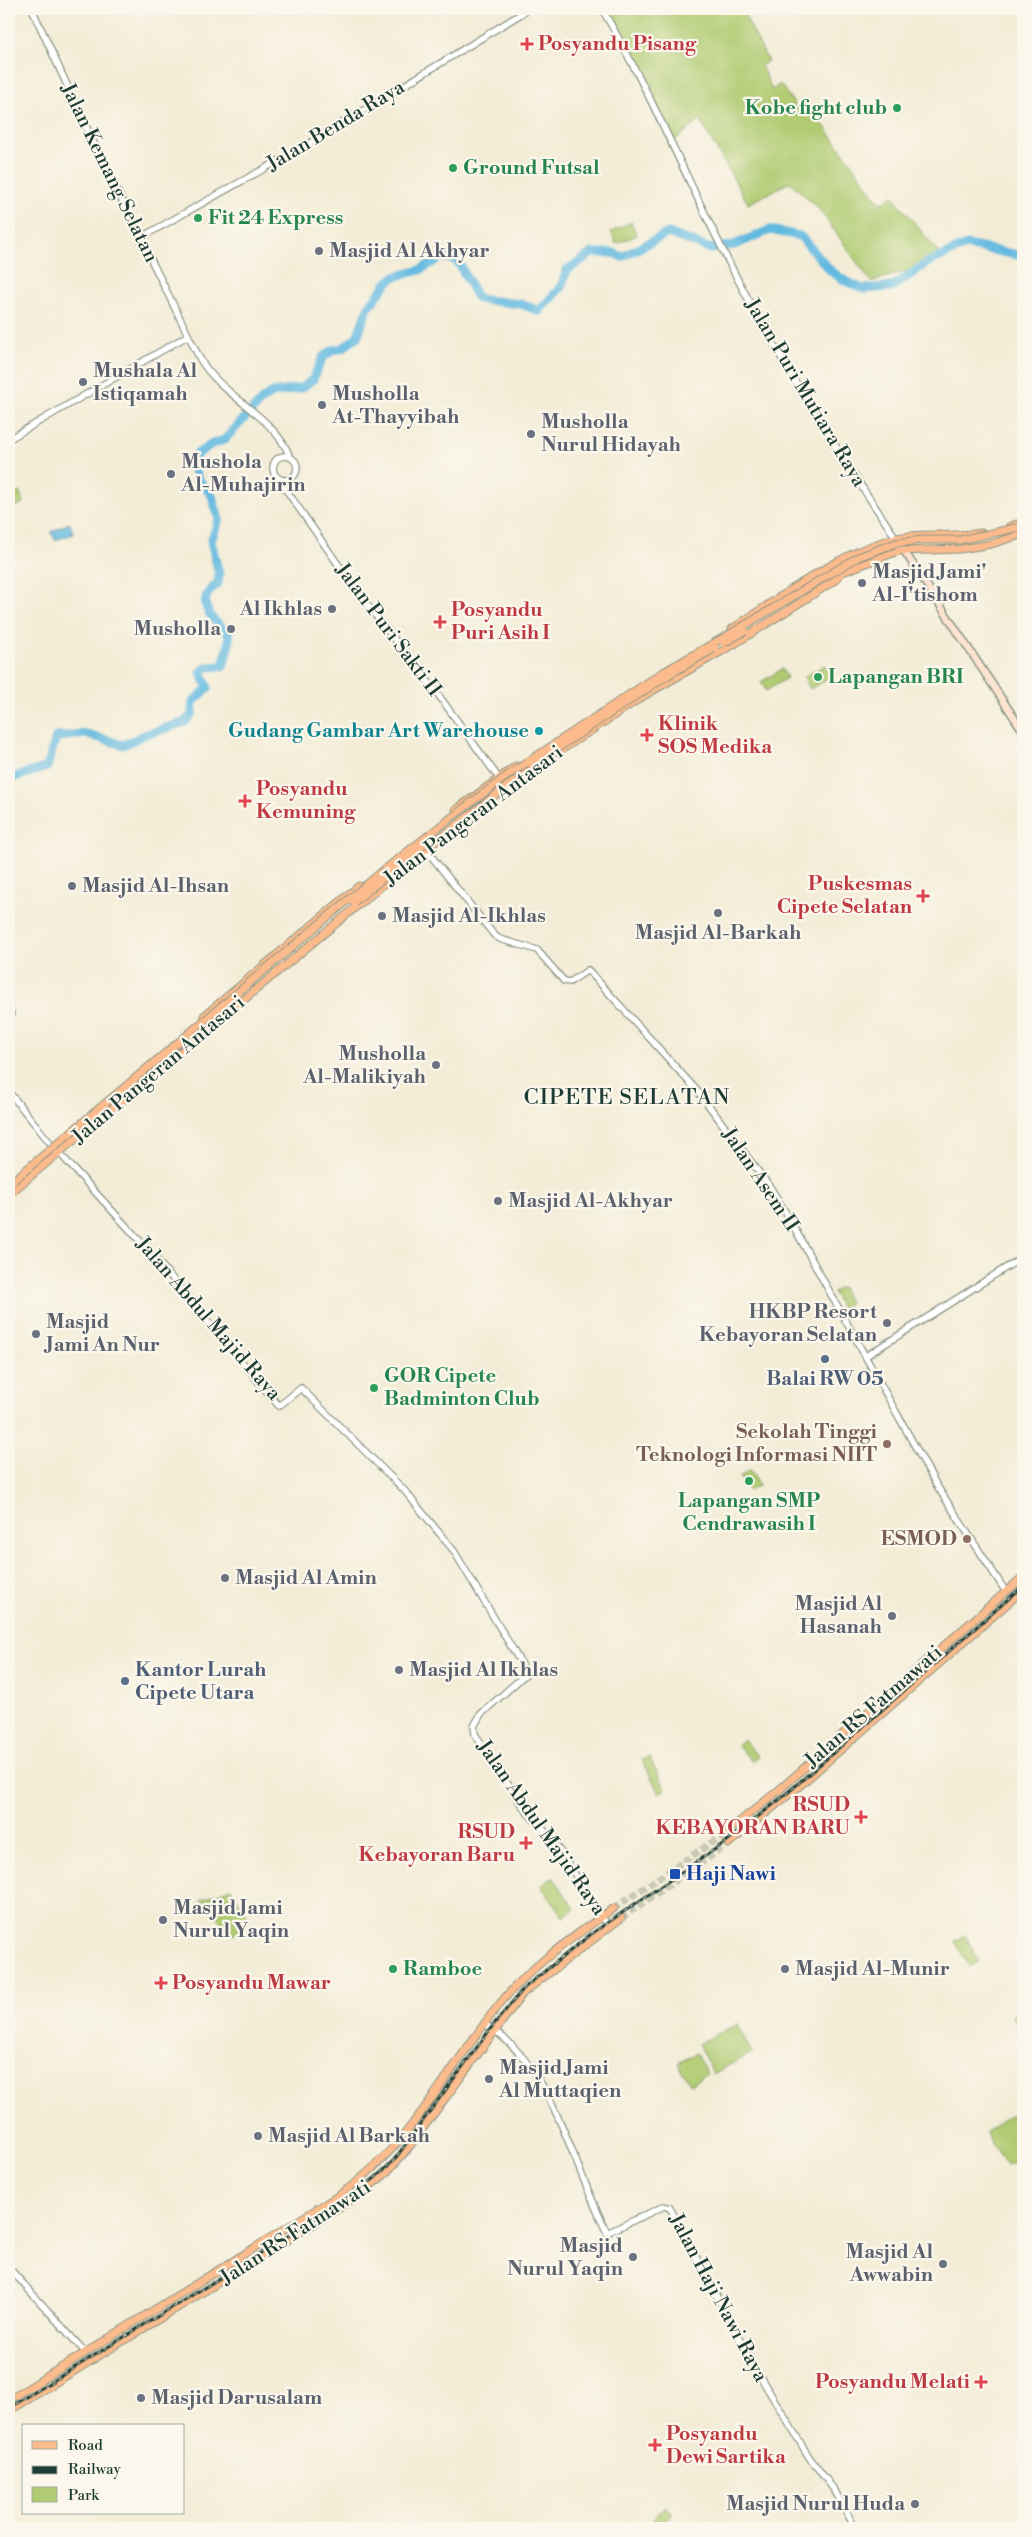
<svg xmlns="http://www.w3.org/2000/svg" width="1032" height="2537" viewBox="0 0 1032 2537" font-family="'Libre Bodoni',serif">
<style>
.green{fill:#b0cb71;stroke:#688452}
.water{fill:#63bae0;stroke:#417c8a}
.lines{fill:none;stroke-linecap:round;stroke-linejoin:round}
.river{stroke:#63bae0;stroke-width:9}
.primary-tunnel{stroke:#c9c9b6;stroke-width:7;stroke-dasharray:7 3.5;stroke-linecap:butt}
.tertiary-casing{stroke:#899485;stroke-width:8}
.secondary-casing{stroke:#899485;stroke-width:9}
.primary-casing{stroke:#899485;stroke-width:9}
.tertiary{stroke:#fff;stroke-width:5.5}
.secondary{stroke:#fde4d1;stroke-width:6}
.primary{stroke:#fbbb8c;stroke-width:7}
.rail-casing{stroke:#1f3d34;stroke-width:3}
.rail{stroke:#fbf7ec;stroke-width:1;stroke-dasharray:4;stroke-linecap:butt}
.primary-bridge-casing{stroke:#899485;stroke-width:9;stroke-linecap:butt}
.primary-bridge{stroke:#fbbb8c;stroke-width:7}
.health-dot{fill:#e0444e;stroke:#fbf7ec;stroke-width:2}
.leisure-dot{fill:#2e9e5b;stroke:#fbf7ec;stroke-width:2}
.worship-dot{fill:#6b7280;stroke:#fbf7ec;stroke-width:2}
.culture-dot{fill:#0f9aa8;stroke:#fbf7ec;stroke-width:2}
.service-dot{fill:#5c6f8a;stroke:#fbf7ec;stroke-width:2}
.education-dot{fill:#8d6e63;stroke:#fbf7ec;stroke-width:2}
.transit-dot{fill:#1a4fb4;stroke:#fbf7ec;stroke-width:2}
.labels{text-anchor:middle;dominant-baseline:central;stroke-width:4.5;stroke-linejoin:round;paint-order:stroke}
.health-label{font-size:20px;font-weight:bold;fill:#be3a42;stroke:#fbf7ec;text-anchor:start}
.leisure-label{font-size:20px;font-weight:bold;fill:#27864d;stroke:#fbf7ec;text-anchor:start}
.street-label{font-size:20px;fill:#1f3d34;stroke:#fbf7ec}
.worship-label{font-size:20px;font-weight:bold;fill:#5b616d;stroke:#fbf7ec;text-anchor:start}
.culture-label{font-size:20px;font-weight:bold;fill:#0d838f;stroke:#fbf7ec;text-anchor:end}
.service-label{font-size:20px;font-weight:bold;fill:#4e5e75;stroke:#fbf7ec}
.education-label{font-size:20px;font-weight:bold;fill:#785e54;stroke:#fbf7ec;text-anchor:end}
.transit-label{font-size:20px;font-weight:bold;fill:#164399;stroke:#fbf7ec;text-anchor:start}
.quarter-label{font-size:22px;letter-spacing:1px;fill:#1f3d34;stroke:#fbf7ec}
</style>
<rect width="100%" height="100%" fill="#fbf7ec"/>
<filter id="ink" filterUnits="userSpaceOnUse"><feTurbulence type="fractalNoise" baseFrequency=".02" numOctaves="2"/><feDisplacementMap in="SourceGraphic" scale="10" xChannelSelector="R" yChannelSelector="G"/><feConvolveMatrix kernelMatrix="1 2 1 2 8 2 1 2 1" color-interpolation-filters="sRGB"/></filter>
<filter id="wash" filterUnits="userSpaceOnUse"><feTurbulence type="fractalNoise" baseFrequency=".0096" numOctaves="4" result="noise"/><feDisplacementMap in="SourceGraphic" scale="20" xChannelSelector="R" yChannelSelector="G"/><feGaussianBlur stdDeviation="1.12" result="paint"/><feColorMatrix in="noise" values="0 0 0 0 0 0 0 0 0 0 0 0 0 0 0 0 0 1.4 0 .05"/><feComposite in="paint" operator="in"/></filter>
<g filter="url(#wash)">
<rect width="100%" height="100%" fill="#f3ecd6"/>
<!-- green -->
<path class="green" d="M609,9H746L745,16L768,61L761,66L772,90L780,84L798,109L808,104L881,204L892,195L938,252L923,266L871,282L818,208L790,182L748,204L700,120L674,141Z
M631,222L637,235L616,244L611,232Z
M19,492L24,502L9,511V498Z
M825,665L831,677L810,689L804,677Z
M782,669L787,678L766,691L761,682Z
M842,1287L850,1304L841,1309L833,1292Z
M750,1470L759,1485L749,1491L740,1477Z
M744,1739L758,1757L752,1762L737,1744Z
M649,1757L666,1789L659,1793L642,1760Z
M553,1877L575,1909L563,1917L541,1886Z
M231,1888L250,1920L233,1935L201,1900Z
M965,1935L979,1961L969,1967L955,1941Z
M1023,2005V2040L1012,2016Z
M737,2024L752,2053L713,2074L698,2044Z
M696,2053L707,2074L690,2084L678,2063Z
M1023,2108V2158L1006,2166L985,2132Z
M666,2506L673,2513L660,2525L653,2518Z"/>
<!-- water -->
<path class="water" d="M69,523L74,534L55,540L51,532Z"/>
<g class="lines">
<!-- river -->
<path class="river" d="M9,779L47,767L56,737L87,734L123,745L144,735L185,722L192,714L193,702L208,688L201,672L207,667L223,666L229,643V634C219,626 200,609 207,595C209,590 214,587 218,583L219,574L211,541L219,519L212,496L198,479L192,465L197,454L212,444L224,440L263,399L272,393L302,388L313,379L323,357L333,350L343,348L357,337L368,308L387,283L394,277L420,270L442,257L457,260L478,299L521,304L539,311L561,287L567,270L592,253H614L622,257L668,233L711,249L734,245L770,230L800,236L831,271L845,281L863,289L892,287L927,263L966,245L1023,256"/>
</g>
</g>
<g filter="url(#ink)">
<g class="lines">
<!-- primary-tunnel -->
<path class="primary-tunnel" d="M614,1908L723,1835
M621,1918L728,1844"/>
<!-- tertiary casing -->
<g class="tertiary-casing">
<path id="tertiary" d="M32,9L96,148L200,359C222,397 274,415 290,457
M602,9C653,96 691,190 738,280C785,369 839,454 896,538
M140,238L305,146L529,9
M9,439L187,336
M273 468a12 12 0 1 1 24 0a12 12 0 1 1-24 0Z
M283,480L284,487L361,597L434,689L498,777
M424,847L494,935L500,939L537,950L564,981L570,982L588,970L700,1094L770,1187L786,1213L937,1486L1006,1592
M9,1007L11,1015L9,1016
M9,1092L51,1144L151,1253L279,1406L301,1388L404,1490L454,1551L527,1673L481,1714L474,1726L475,1734L525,1810L553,1840L608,1926
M866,1356L1023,1257
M485,2024C531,2053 551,2098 571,2148C582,2176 594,2205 607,2233L664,2206L670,2208L753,2365L809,2457L835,2491L855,2528
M9,2268L86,2353"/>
</g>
<!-- secondary casing -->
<g class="secondary-casing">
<path id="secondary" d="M897,540L1023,731"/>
</g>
<!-- primary casing -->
<g class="primary-casing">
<path id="primary" d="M1009,527L1023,522
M840,573L898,551L960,549L991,544L1023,534
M732,629C778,599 844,549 898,538C925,532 954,538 981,533
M558,752L645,695L736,643L834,581L843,571
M456,810L516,766
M204,1016L359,886
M9,1194L426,849L506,787L541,763
M723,1835L779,1790L1023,1577
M728,1844L798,1787L1023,1590
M9,2400L341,2194C410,2146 447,2070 498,2006C529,1967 573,1937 614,1908
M9,2411L338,2209L383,2176L406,2151L523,1993L621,1918"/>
</g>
<!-- tertiary -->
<use href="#tertiary" class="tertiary"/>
<!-- secondary -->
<use href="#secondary" class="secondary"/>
<!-- primary -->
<use href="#primary" class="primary"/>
<!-- rail casing -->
<g class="rail-casing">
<path id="rail" d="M9,2408L340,2204L375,2178L394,2160L494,2024L525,1987L591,1934L727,1841L784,1796L1023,1586"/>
</g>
<!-- rail -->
<use href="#rail" class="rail"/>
<!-- primary-bridge casing -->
<g class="primary-bridge-casing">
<path id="primary-bridge" d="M724,643L745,631
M532,765L665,677L715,648
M354,902L431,839
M9,1184L384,870L448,820L511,773L662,673L742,627L858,557L896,543L922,540H960L1020,527"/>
</g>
<!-- primary-bridge -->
<use href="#primary-bridge" class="primary-bridge"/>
</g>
</g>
<!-- markers -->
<g class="health-dot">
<path d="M524.5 36.5h5v5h5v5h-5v5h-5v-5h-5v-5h5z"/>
<path d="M437.5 614.5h5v5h5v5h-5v5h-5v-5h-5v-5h5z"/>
<path d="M644.5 727.5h5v5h5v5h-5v5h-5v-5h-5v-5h5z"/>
<path d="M242.5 793.5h5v5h5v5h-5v5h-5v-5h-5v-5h5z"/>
<path d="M920.5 888.5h5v5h5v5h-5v5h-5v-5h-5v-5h5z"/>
<path d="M858.5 1809.5h5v5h5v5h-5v5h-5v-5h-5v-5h5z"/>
<path d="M523.5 1835.5h5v5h5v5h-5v5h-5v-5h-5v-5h5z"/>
<path d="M158.5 1975.5h5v5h5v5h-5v5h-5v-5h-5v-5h5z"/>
<path d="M978.5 2374.5h5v5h5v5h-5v5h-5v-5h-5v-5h5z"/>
<path d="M652.5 2437.5h5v5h5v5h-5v5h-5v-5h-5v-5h5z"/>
</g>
<g class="leisure-dot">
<circle cx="897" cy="108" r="5"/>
<circle cx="453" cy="168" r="5"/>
<circle cx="198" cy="218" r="5"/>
<circle cx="818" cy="677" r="5"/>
<circle cx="374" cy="1388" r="5"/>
<circle cx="749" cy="1481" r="5"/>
<circle cx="393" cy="1969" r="5"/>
</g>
<g class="worship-dot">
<circle cx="319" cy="251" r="5"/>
<circle cx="83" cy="382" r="5"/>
<circle cx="322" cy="405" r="5"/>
<circle cx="531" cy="434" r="5"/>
<circle cx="171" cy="474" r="5"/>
<circle cx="862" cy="583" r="5"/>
<circle cx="332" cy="609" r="5"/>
<circle cx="231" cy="629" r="5"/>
<circle cx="72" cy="886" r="5"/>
<circle cx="718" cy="913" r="5"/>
<circle cx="382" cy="916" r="5"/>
<circle cx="436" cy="1065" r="5"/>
<circle cx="498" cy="1201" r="5"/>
<circle cx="887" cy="1323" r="5"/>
<circle cx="36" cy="1334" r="5"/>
<circle cx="225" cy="1578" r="5"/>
<circle cx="892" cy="1616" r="5"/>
<circle cx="399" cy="1670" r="5"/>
<circle cx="163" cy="1920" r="5"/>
<circle cx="785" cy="1969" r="5"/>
<circle cx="489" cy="2079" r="5"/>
<circle cx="258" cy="2136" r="5"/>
<circle cx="633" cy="2257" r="5"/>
<circle cx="943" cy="2264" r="5"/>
<circle cx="141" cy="2398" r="5"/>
<circle cx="915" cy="2504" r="5"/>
</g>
<circle class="culture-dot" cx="539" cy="731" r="5"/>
<g class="service-dot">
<circle cx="825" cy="1359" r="5"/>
<circle cx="125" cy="1681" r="5"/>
</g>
<g class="education-dot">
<circle cx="887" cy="1444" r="5"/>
<circle cx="967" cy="1539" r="5"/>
</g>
<rect class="transit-dot" x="669" y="1868" width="12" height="12" rx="2.5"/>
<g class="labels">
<!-- health labels -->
<g class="health-label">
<text x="538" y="44">Posyandu Pisang</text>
<text x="451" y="610">Posyandu<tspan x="451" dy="23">Puri Asih I</tspan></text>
<text x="658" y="724">Klinik<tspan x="658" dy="23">SOS Medika</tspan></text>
<text x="256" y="789">Posyandu<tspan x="256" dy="23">Kemuning</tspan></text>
<text x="912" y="884" text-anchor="end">Puskesmas<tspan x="912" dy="23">Cipete Selatan</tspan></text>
<text x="850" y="1805" text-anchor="end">RSUD<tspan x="850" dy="23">KEBAYORAN BARU</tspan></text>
<text x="515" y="1832" text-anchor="end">RSUD<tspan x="515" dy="23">Kebayoran Baru</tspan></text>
<text x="172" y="1983">Posyandu Mawar</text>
<text x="970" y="2382" text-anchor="end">Posyandu Melati</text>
<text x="666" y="2434">Posyandu<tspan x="666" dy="23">Dewi Sartika</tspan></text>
</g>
<!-- leisure labels -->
<g class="leisure-label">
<text x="887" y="108" text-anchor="end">Kobe fight club</text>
<text x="463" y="168">Ground Futsal</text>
<text x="208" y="218">Fit 24 Express</text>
<text x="828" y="677">Lapangan BRI</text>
<text x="384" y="1376">GOR Cipete<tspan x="384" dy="23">Badminton Club</tspan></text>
<text x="749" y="1501" text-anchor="middle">Lapangan SMP<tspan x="749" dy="23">Cendrawasih I</tspan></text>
<text x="403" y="1969">Ramboe</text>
</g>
<!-- street labels -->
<g class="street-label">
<text transform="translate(336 126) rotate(-31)">Jalan Benda Raya</text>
<text transform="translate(109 173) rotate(64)">Jalan Kemang Selatan</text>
<text transform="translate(805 393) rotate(59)">Jalan Puri Mutiara Raya</text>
<text transform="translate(388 630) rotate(53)">Jalan Puri Sakti II</text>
<text transform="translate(474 816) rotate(-37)">Jalan Pangeran Antasari</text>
<text transform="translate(159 1070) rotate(-40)">Jalan Pangeran Antasari</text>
<text transform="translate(760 1180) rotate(56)">Jalan Asem II</text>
<text transform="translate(208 1319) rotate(49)">Jalan Abdul Majid Raya</text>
<text transform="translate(874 1707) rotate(-41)">Jalan RS Fatmawati</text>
<text transform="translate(541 1828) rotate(55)">Jalan Abdul Majid Raya</text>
<text transform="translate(296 2233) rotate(-33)">Jalan RS Fatmawati</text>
<text transform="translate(718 2298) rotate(62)">Jalan Haji Nawi Raya</text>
</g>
<!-- worship labels -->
<g class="worship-label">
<text x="329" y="251">Masjid Al Akhyar</text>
<text x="93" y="371">Mushala Al<tspan x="93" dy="23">Istiqamah</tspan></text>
<text x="332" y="394">Musholla<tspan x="332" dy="23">At-Thayyibah</tspan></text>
<text x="541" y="422">Musholla<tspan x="541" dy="23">Nurul Hidayah</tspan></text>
<text x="181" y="462">Mushola<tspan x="181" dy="23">Al-Muhajirin</tspan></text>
<text x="872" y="572">Masjid Jami'<tspan x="872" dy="23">Al-I'tishom</tspan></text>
<text x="322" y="609" text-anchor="end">Al Ikhlas</text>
<text x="221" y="629" text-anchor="end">Musholla</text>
<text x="82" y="886">Masjid Al-Ihsan</text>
<text x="392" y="916">Masjid Al-Ikhlas</text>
<text x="718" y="933" text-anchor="middle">Masjid Al-Barkah</text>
<text x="426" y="1054" text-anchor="end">Musholla<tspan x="426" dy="23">Al-Malikiyah</tspan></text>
<text x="508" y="1201">Masjid Al-Akhyar</text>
<text x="877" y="1312" text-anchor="end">HKBP Resort<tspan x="877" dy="23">Kebayoran Selatan</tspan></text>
<text x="46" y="1322">Masjid<tspan x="46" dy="23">Jami An Nur</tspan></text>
<text x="235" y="1578">Masjid Al Amin</text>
<text x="882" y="1604" text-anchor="end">Masjid Al<tspan x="882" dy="23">Hasanah</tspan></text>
<text x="409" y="1670">Masjid Al Ikhlas</text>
<text x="173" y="1908">Masjid Jami<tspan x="173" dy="23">Nurul Yaqin</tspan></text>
<text x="795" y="1969">Masjid Al-Munir</text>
<text x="499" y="2068">Masjid Jami<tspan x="499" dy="23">Al Muttaqien</tspan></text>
<text x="268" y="2136">Masjid Al Barkah</text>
<text x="623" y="2246" text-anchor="end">Masjid<tspan x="623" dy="23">Nurul Yaqin</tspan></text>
<text x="933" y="2252" text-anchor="end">Masjid Al<tspan x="933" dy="23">Awwabin</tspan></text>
<text x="151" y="2398">Masjid Darusalam</text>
<text x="905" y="2504" text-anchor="end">Masjid Nurul Huda</text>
</g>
<!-- culture labels -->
<g class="culture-label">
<text x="529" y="731">Gudang Gambar Art Warehouse</text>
</g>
<!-- service labels -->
<g class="service-label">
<text x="825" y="1379">Balai RW 05</text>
<text x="135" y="1670" text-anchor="start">Kantor Lurah<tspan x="135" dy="23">Cipete Utara</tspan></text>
</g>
<!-- education labels -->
<g class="education-label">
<text x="877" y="1432">Sekolah Tinggi<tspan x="877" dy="23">Teknologi Informasi NIIT</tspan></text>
<text x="957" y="1539">ESMOD</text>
</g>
<!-- transit labels -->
<g class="transit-label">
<text x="686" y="1874">Haji Nawi</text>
</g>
<!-- quarter labels -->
<g class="quarter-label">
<text x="627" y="1097">CIPETE SELATAN</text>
</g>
</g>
<!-- margin -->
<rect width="1032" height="2537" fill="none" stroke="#fbf7ec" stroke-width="30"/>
<!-- legend -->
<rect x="22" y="2424" width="162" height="90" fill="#fbf7ec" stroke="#a3ada2"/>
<rect x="32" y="2441" width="25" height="8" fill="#fbbb8c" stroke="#a3ada2"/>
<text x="68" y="2450" font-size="15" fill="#1f3d34">Road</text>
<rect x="32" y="2466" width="25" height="8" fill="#1f3d34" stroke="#a3ada2"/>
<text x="68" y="2474" font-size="15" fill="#1f3d34">Railway</text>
<rect x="32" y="2487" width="25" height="15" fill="#b0cb71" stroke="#a3ada2"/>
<text x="68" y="2500" font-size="15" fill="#1f3d34">Park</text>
</svg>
